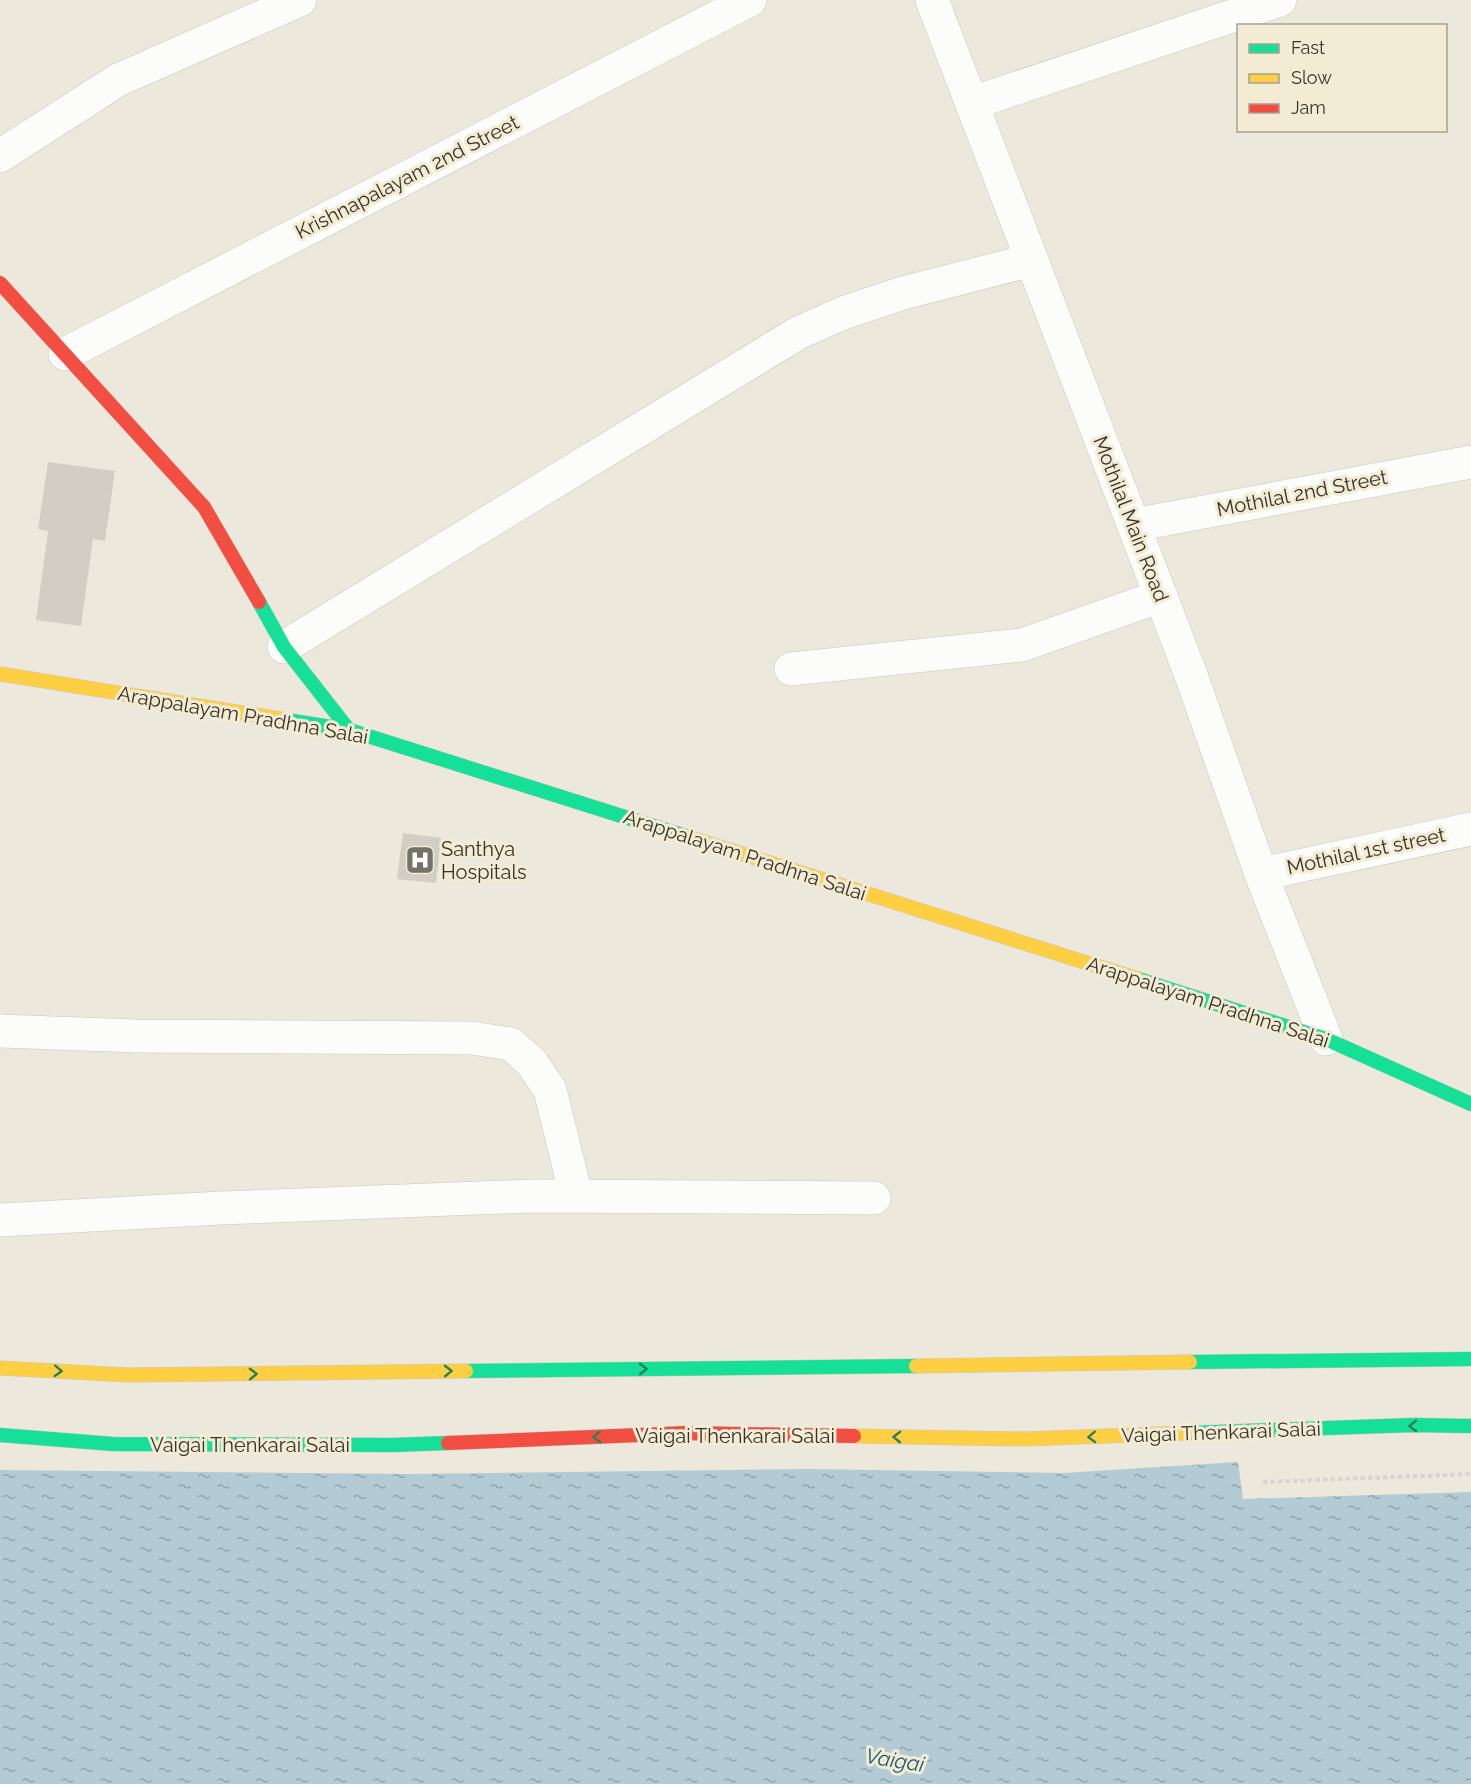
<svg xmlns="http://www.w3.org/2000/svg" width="1471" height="1784" viewBox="0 0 1471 1784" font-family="Raleway,sans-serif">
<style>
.water{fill:url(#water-ripples)}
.building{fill:#d3cec3}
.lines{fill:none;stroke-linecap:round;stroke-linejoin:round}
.street-casing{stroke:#cac6bc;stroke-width:34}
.fast-casing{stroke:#cac6bc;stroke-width:15}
.slow-casing{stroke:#cac6bc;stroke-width:15}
.jam-casing{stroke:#cac6bc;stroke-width:15}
.path{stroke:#d7d5d2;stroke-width:4;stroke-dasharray:4.5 3;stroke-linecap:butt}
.street{stroke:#fcfcfa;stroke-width:33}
.fast{stroke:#16e098;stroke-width:14}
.slow{stroke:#ffcf43;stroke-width:14}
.jam{stroke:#f24e42;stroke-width:14}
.oneway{stroke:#27805b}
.labels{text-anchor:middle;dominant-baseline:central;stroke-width:6;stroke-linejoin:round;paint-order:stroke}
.street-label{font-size:20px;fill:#353229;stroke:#f3ebd4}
.poi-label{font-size:20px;fill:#353229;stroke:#f3ebd4;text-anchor:start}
.water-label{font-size:21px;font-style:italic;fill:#175973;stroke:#f3ebd4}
</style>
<defs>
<pattern id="water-ripples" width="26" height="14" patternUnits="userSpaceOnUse" patternTransform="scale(1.5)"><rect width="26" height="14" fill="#b3cbd4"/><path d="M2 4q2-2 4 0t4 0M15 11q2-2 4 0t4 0" fill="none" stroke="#92a5ac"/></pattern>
</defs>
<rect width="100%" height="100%" fill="#ece8db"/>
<!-- water -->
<path class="water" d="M1238,1462L1243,1499L1471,1492V1784H0V1470L409,1474L810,1469L1064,1473Z"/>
<!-- building -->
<path class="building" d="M48,462L115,471L105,541L93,539L81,626L36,620L48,531L38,529Z
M403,833L441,838L436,883L397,879Z"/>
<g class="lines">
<!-- street casing -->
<g class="street-casing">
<path id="street" d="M932,0L1191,675L1261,874L1326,1039
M972,103L1280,0
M0,156L118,80L300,0
M65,354L750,0
M1134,525L1471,462
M284,647L798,333L843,313L903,293L1032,260
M791,669L1022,645L1161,596
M1261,874L1471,829
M0,1031L136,1036L472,1038L511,1044L532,1063L550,1090L576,1195
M0,1220L221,1208L532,1196L874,1198"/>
</g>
<!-- fast casing -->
<g class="fast-casing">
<path id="fast" d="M259,602L284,647L349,730
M287,720L349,730L688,837
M1138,979L1326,1039L1471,1104
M1190,1362L1471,1359
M466,1371L916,1366
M1188,1433L1413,1425L1471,1426
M0,1435L113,1444L393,1445L448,1443"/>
</g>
<!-- slow casing -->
<g class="slow-casing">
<path id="slow" d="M0,674L287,720
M688,837L1138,979
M916,1366L1190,1362
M0,1368L128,1375L466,1371
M854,1436L1025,1439L1188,1433"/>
</g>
<!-- jam casing -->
<g class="jam-casing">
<path id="jam" d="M0,283L204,507L259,602
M448,1443L687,1433L854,1436"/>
</g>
<!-- path -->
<path class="path" d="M1263,1482L1471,1474"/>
<!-- street -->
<use href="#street" class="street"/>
<!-- fast -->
<use href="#fast" class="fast"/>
<!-- slow -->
<use href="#slow" class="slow"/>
<!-- jam -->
<use href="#jam" class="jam"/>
</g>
<!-- one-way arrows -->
<defs><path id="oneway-chevron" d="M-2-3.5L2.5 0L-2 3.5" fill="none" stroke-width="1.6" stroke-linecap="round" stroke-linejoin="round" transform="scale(1.5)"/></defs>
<g class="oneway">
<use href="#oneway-chevron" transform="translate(643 1369) rotate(-1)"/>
<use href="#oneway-chevron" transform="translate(58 1371) rotate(3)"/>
<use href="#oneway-chevron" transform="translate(448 1371) rotate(-1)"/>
<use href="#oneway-chevron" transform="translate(253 1374) rotate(-1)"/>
<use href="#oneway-chevron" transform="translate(1413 1426) rotate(179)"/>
<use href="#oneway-chevron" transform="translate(597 1437) rotate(178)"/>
<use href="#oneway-chevron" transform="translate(897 1437) rotate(-179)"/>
<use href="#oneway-chevron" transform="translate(1092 1437) rotate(178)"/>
</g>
<!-- icons -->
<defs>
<g id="hospital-square" transform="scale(1.5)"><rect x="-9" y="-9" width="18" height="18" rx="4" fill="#757267" stroke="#f3ebd4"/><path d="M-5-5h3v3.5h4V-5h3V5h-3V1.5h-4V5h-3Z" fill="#fff"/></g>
</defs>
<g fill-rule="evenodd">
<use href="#hospital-square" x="420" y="860"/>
</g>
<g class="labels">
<!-- street labels -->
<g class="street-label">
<text transform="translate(407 177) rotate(-27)">Krishnapalayam 2nd Street</text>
<text transform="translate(1302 493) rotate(-11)">Mothilal 2nd Street</text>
<text transform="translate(1131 519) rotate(69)">Mothilal Main Road</text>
<text transform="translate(243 715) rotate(10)">Arappalayam Pradhna Salai</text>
<text transform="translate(1366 851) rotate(-12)">Mothilal 1st street</text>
<text transform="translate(745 855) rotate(18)">Arappalayam Pradhna Salai</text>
<text transform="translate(1208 1002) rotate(18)">Arappalayam Pradhna Salai</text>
<text transform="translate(1221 1432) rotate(-2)">Vaigai Thenkarai Salai</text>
<text x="735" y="1436">Vaigai Thenkarai Salai</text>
<text x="250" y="1445">Vaigai Thenkarai Salai</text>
</g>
<!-- poi labels -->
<g class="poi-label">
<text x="441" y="849">Santhya<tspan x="441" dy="23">Hospitals</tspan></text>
</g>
<!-- water labels -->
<g class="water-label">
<text transform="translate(895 1760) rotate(9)">Vaigai</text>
</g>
</g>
<!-- legend -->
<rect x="1237" y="24" width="210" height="108" fill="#f3ebd4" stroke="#a7a190" stroke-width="1.5"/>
<rect x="1249" y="44" width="30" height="9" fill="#16e098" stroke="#a7a190" stroke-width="1.5"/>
<text x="1291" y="54" font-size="18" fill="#353229">Fast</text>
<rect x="1249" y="74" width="30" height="9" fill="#ffcf43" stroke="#a7a190" stroke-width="1.5"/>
<text x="1291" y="84" font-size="18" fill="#353229">Slow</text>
<rect x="1249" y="104" width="30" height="9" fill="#f24e42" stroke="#a7a190" stroke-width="1.5"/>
<text x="1291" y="114" font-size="18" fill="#353229">Jam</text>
</svg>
